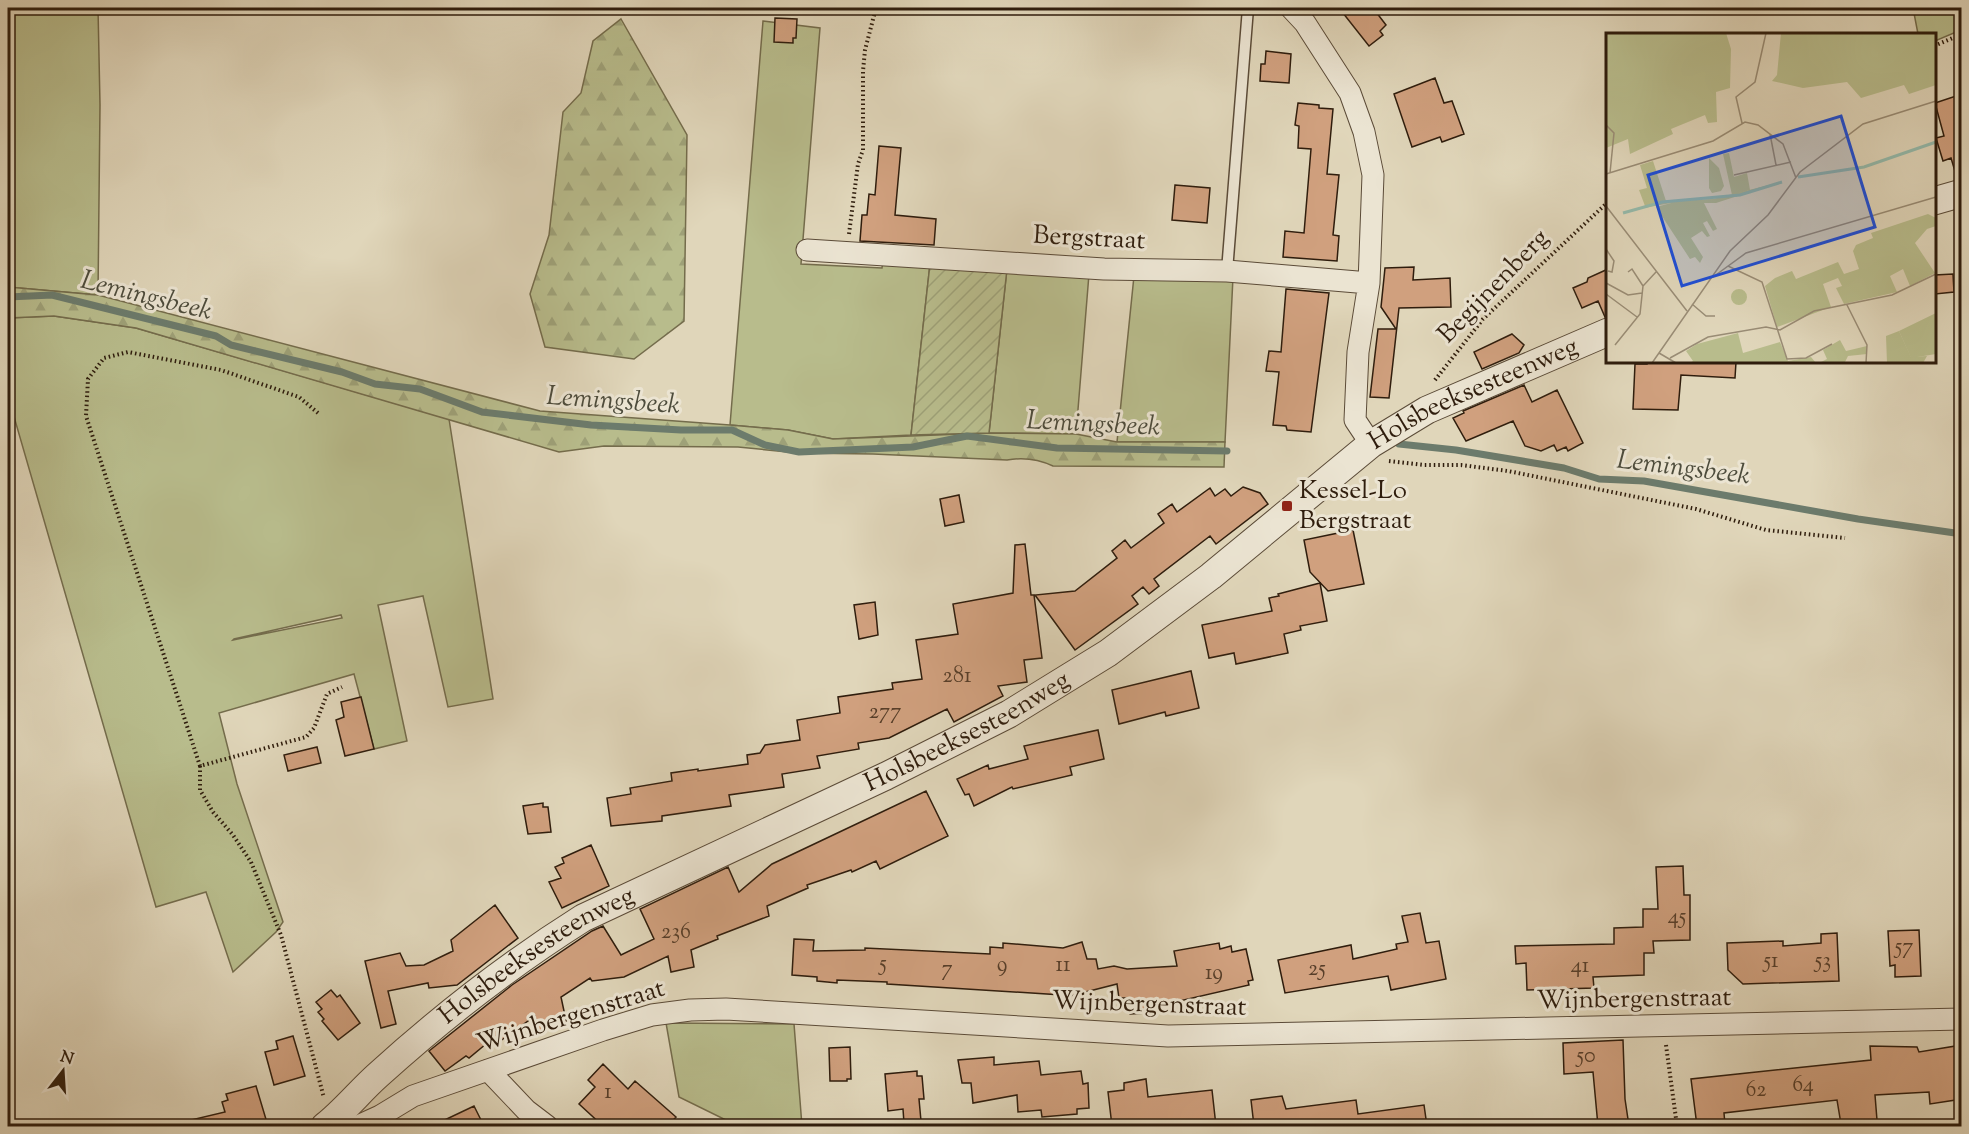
<svg xmlns="http://www.w3.org/2000/svg" width="1969" height="1134" viewBox="0 0 1969 1134" font-family="'Sorts Mill Goudy',serif">
<style>
.grass{fill:#b8bc8c;stroke:#746c4c;stroke-width:1.5;fill-rule:evenodd}
.forest{fill:url(#forest-firs);stroke:#746c4c;stroke-width:1.5}
.garden{fill:url(#garden-furrows);stroke:#746c4c;stroke-width:1.5}
.lines{fill:none;stroke-linecap:round;stroke-linejoin:round}
.stream{stroke:#6c7b6c;stroke-width:7}
.building{fill:#d0a07e;stroke:#2f1d0d;stroke-width:1.5}
.service-casing{stroke:#5b4b38;stroke-width:13}
.minor-casing{stroke:#5b4b38;stroke-width:23}
.tertiary-casing{stroke:#5b4b38;stroke-width:29}
.path{stroke:#2f1d0d;stroke-width:4;stroke-dasharray:1.5 3;stroke-linecap:butt}
.service{stroke:#ebe4d2;stroke-width:10}
.minor{stroke:#ebe4d2;stroke-width:21}
.tertiary{stroke:#ebe4d2;stroke-width:27}
.poi-dot{fill:#8f2418;stroke:#ebe4d2;stroke-width:2}
.labels{text-anchor:middle;dominant-baseline:central;stroke-width:6;stroke-linejoin:round;paint-order:stroke}
.number-label{font-size:22px;fill:#573e29}
.street-label{font-size:26px;fill:#2f1d0d;stroke:#ebe4d2}
.poi-label{font-size:26px;fill:#2f1d0d;stroke:#ebe4d2;text-anchor:start}
.water-label{font-size:27px;font-style:italic;fill:#4d4c3c;stroke:#ebe4d2}
.inset-river{fill:none;stroke:#94baab;stroke-width:3}
.inset-road{fill:none;stroke:#998c75;stroke-width:1.5}
.view{fill:#1d4ed8;fill-opacity:0.15;stroke:#1d4ed8;stroke-width:3}
.inset-edge{fill:none;stroke:#2f1d0d;stroke-width:3}
</style>
<defs>
<pattern id="forest-firs" width="22" height="20" patternUnits="userSpaceOnUse" patternTransform="scale(1.5)"><rect width="22" height="20" fill="#b8bc8c"/><path d="M5 1l3.5 6h-7zM16 11l3.5 6h-7z" fill="#9ea178"/></pattern>
<pattern id="garden-furrows" width="10" height="10" patternUnits="userSpaceOnUse" patternTransform="scale(1.5)"><rect width="10" height="10" fill="#b8bc8c"/><path d="M-1 1l2-2M0 10L10 0M9 11l2-2" fill="none" stroke="#9ea178"/></pattern>
</defs>
<rect width="100%" height="100%" fill="#e0d6ba"/>
<filter id="stains"><feTurbulence type="fractalNoise" baseFrequency=".00333" numOctaves="4"/><feColorMatrix values="0 0 0 0 .2 0 0 0 0 .09 0 0 0 0 .02 0 0 0 .5 -.17"/></filter>
<radialGradient id="worn" r=".72"><stop offset=".6" stop-color="#630" stop-opacity="0"/><stop offset="1" stop-color="#630" stop-opacity=".3"/></radialGradient>
<!-- grass -->
<path class="grass" d="M8,8H98L100,105L98,295L8,287Z
M1913,8H1961V30L1935,41L1934,34H1918Z
M763,21L820,28L801,264L882,268L883,260L930,264L911,435L833,439L788,430L730,425Z
M1007,269L1089,274L1076,434L989,433Z
M1134,276L1233,277L1225,442H1117Z
M54,316L136,328L449,419L493,699L448,707L423,596L378,605L407,741L374,749L354,674L219,713L237,784L283,922L276,932L233,972L206,892L156,907L8,396V318ZM341,615L342,618L233,640L234,639Z
M666,1023L794,1024L802,1126H738L679,1097Z"/>
<!-- forest -->
<path class="forest" d="M621,19L687,135L684,321L634,359L545,347L530,294L549,235L563,112L581,93L593,41Z
M8,287L98,295L540,411L730,425L788,430L833,439L989,433L1076,434L1117,442H1225L1224,467L1053,466C1038,459 1024,457 1007,460L873,454L798,453L738,447L604,446L559,452L136,328L54,316L8,318Z"/>
<!-- garden -->
<path class="garden" d="M930,264L1007,269L989,433L911,435Z"/>
<g class="lines">
<!-- stream -->
<path class="stream" d="M8,297L52,295L216,336L231,345L342,372L375,384L420,389L482,412L591,425L681,430H732L765,445L799,452L913,447L967,436L1057,448L1227,451
M1399,444L1456,450L1564,468L1599,479L1644,481L1858,519L1962,534"/>
</g>
<!-- building -->
<path class="building" d="M1339,8H1373L1386,25L1380,31L1383,35L1369,46Z
M775,18L797,19L796,38H793V43L774,42Z
M1266,51L1291,54L1289,83L1260,81L1261,64H1265Z
M1435,78L1444,103L1452,101L1464,134L1442,142L1440,137L1412,147L1394,94Z
M1962,94V178H1957L1951,158L1943,161L1936,138L1944,136L1935,103Z
M1298,103L1319,105V108L1333,109L1327,174L1339,175L1333,235L1339,236L1337,261L1283,257L1285,231L1304,233L1311,149L1298,148L1299,126L1295,125Z
M879,146L901,148L895,215L936,219L934,245L860,241L862,215H867L869,194L875,195Z
M1175,185L1210,188L1207,223L1172,220Z
M1414,267L1413,280L1450,278L1451,307L1399,308L1389,398L1370,397L1378,329H1396L1381,307L1385,268Z
M1608,269V317H1605L1598,301L1582,308L1573,288L1587,282L1588,278Z
M1953,274L1954,292L1935,294V275Z
M1286,289L1329,293L1311,432L1287,430L1286,426L1273,425L1279,372L1266,371L1269,351L1281,352Z
M1512,334L1524,345L1519,353L1482,369L1474,352Z
M1647,362H1736L1735,378L1681,375L1678,410L1633,409L1635,364H1647Z
M1524,385L1532,402L1557,390L1583,443L1568,451L1566,447L1557,451L1554,445L1541,451L1525,446L1513,421L1466,441L1453,418L1464,413L1463,411Z
M1243,487L1260,493L1268,504L1216,544L1210,536L1154,579L1159,586L1149,594L1143,587L1132,596L1138,604L1075,650L1035,595L1075,591L1117,558L1112,551L1125,540L1131,548L1164,523L1158,514L1172,504L1177,512L1210,488L1215,496L1225,489L1231,496Z
M959,495L964,522L945,526L940,499Z
M1353,530L1364,584L1328,591L1310,572L1304,540Z
M1025,544L1031,595H1034L1042,658L1024,660L1027,682L998,686L1003,696L954,722L947,709L889,738L858,743L859,749L817,756L820,768L782,774L784,787L729,795L731,806L662,816V821L611,826L607,798L631,794L630,788L672,781L671,773L698,769V771L748,764L747,755L760,753L765,745L800,740L797,720L840,713L838,697L893,689L892,683L922,679L916,640L958,634L953,604L1013,593L1015,545Z
M1320,583L1327,621L1300,626L1301,630L1284,634L1288,653L1236,664L1234,653L1209,658L1202,625L1272,611L1269,598L1279,596L1278,594Z
M875,602L878,635L859,639L854,605Z
M1191,671L1199,708L1166,716L1165,712L1119,724L1112,690Z
M361,697L374,749L345,756L336,720L344,717L341,702Z
M1098,730L1104,759L1070,767L1072,775L1013,789L1012,787L974,806L969,794L965,795L957,779L988,765L989,769L1028,759L1024,746Z
M317,747L321,763L288,771L284,755Z
M926,791L948,836L880,869L876,861L852,872L851,870L807,885L808,888L767,906L769,916L717,936L718,939L691,950L694,967L671,972L668,956L624,977L592,981L590,978L561,997L567,1025L538,1031L535,1016L496,1044L492,1039L469,1058L466,1056L445,1071L429,1051L512,985L592,931L603,926L621,955L654,939L640,909L728,867L739,892L772,864Z
M543,803V807H548L551,832L528,834L523,806Z
M591,845L609,886L562,908L549,882L561,878L555,867L564,863L562,858Z
M1683,866L1684,895H1690V940L1653,941L1654,953H1644V975L1593,977L1594,988L1527,990L1526,963L1516,964L1515,946L1614,944V928L1643,927V909H1658L1656,867Z
M495,905L518,938L457,985L429,988L428,983L388,991L396,1024L381,1028L365,961L400,953L406,966L424,965L453,951L451,940Z
M1420,913L1426,943L1439,941L1446,979L1391,990L1388,976L1285,993L1278,960L1351,945L1353,959L1397,949L1396,944L1408,942L1402,916Z
M1919,930L1921,976L1895,977V965L1890,966L1888,931Z
M1837,933L1839,981L1743,984L1728,970L1727,943L1783,941V946L1821,943V934Z
M794,939L814,940L813,951L865,950V948L990,954V947L1003,948V943L1063,948L1082,942L1087,959H1096L1098,969L1114,966L1127,969L1177,966L1174,951L1219,943L1220,949L1231,946L1232,952L1246,949L1253,980L1248,981L1249,985L1166,1004V1012L1130,1014V998H1119L1117,984L1062,998V995L887,984V982L837,980V983L817,981V977L792,975Z
M331,990L337,997L340,995L360,1023L338,1040L322,1021L324,1019L318,1012L322,1009L316,1002Z
M293,1036L305,1076L274,1085L265,1052L278,1049L276,1041Z
M1623,1040L1625,1099L1629,1126H1598L1593,1072L1564,1074L1563,1043Z
M1962,1045V1099L1930,1104L1929,1092L1875,1095L1877,1120L1841,1124L1837,1100L1724,1113L1725,1125L1697,1126L1691,1079L1871,1060L1870,1046L1917,1047L1919,1052Z
M850,1047L851,1079H847V1081H830L829,1048Z
M994,1057V1065L1039,1061L1041,1075L1081,1071L1083,1084L1088,1083L1089,1108L1077,1109V1114L1042,1117L1041,1110L1018,1112L1017,1095L973,1103L971,1083H962L958,1060Z
M603,1064L628,1089L635,1081L676,1117L668,1126H603L579,1104L595,1087L588,1080Z
M917,1071V1076H922L924,1099H919L921,1121L904,1123L903,1109L888,1111L885,1074Z
M1146,1079L1148,1097L1212,1090L1216,1126H1112L1108,1092L1124,1090V1083Z
M256,1086L268,1126H192L191,1120L225,1112L222,1102L228,1100L226,1094Z
M1282,1096L1286,1109L1356,1100L1358,1114L1424,1105L1427,1126H1254L1251,1100Z
M474,1106L484,1126H432Z"/>
<g class="lines">
<!-- service casing -->
<g class="service-casing">
<path id="service" d="M1227,271L1248,8"/>
</g>
<!-- minor casing -->
<g class="minor-casing">
<path id="minor" d="M1291,8L1305,23L1350,93L1364,132L1373,175L1369,283L1358,352L1355,420L1371,444
M807,250L1104,269L1227,271L1369,283
M488,1070L526,1110L547,1126
M358,1126L380,1116L413,1096L603,1030L652,1015L690,1010L726,1009L1168,1036L1962,1019"/>
</g>
<!-- tertiary casing -->
<g class="tertiary-casing">
<g id="tertiary">
<path d="M1934,201L1962,193"/>
<path id="s1" d="M325,1126C344,1111 360,1091 378,1075C442,1017 510,964 583,918L886,776L1009,714L1108,653L1211,576L1371,444L1427,410L1608,332"/>
</g>
</g>
<!-- path -->
<path class="path" d="M1934,46L1962,34
M849,234L858,164L863,150V71L865,50L876,8
M1435,380L1483,319L1608,202
M318,413L299,397L221,370L128,352L104,358L88,379L86,416L200,766L306,737L314,728L327,694L342,687
M1389,461L1424,465H1461L1508,471L1696,509L1766,530L1845,538
M200,766V790L213,812L233,835L251,862L281,935L324,1098
M1666,1045L1677,1126"/>
<!-- service -->
<use href="#service" class="service"/>
<!-- minor -->
<use href="#minor" class="minor"/>
<!-- tertiary -->
<use href="#tertiary" class="tertiary"/>
</g>
<!-- markers -->
<rect class="poi-dot" x="1281" y="500" width="12" height="12" rx="3"/>
<g class="labels">
<!-- number labels -->
<g class="number-label">
<text x="957" y="677">281</text>
<text x="885" y="713">277</text>
<text x="1677" y="918">45</text>
<text x="676" y="933">236</text>
<text x="1904" y="948">57</text>
<text x="1771" y="962">51</text>
<text x="1823" y="962">53</text>
<text x="883" y="965">5</text>
<text x="1002" y="966">9</text>
<text x="1063" y="966">11</text>
<text x="1580" y="967">41</text>
<text x="947" y="970">7</text>
<text x="1317" y="970">25</text>
<text x="1214" y="974">19</text>
<text x="1586" y="1057">50</text>
<text x="1803" y="1086">64</text>
<text x="1756" y="1091">62</text>
<text x="608" y="1093">1</text>
</g>
<!-- street labels -->
<g class="street-label">
<text transform="translate(1089 239) rotate(3)">Bergstraat</text>
<text transform="translate(1494 287) rotate(-46)">Begijnenberg</text>
<text stroke="none"><textPath href="#s1" startOffset="1371">Holsbeeksesteenweg</textPath></text>
<text stroke="none"><textPath href="#s1" startOffset="759">Holsbeeksesteenweg</textPath></text>
<text stroke="none"><textPath href="#s1" startOffset="273">Holsbeeksesteenweg</textPath></text>
<text transform="translate(1634 1000) rotate(-1)">Wijnbergenstraat</text>
<text transform="translate(1149 1005) rotate(2)">Wijnbergenstraat</text>
<text transform="translate(571 1017) rotate(-17)">Wijnbergenstraat</text>
</g>
<!-- poi labels -->
<g class="poi-label">
<text x="1299" y="491">Kessel-Lo<tspan x="1299" dy="30">Bergstraat</tspan></text>
</g>
<!-- water labels -->
<g class="water-label">
<text transform="translate(146 297) rotate(14)">Lemingsbeek</text>
<text transform="translate(613 402) rotate(4)">Lemingsbeek</text>
<text transform="translate(1093 425) rotate(3)">Lemingsbeek</text>
<text transform="translate(1683 469) rotate(7)">Lemingsbeek</text>
</g>
</g>
<!-- overview -->
<g transform="translate(1606 33)">
<rect width="330" height="330" fill="#e0d6ba"/>
<path d="M123,120L128,144L141,140L144,157L126,162L117,121ZM47,128L60,168L39,173L33,157L41,155L34,132ZM65,170H98L111,196L107,198L101,188L97,190L104,203L101,204L96,198L85,205L97,224L94,230L89,224L84,226L50,174ZM125 264a8 8 0 1 1 16 0a8 8 0 1 1-16 0ZM293,298L305,324L321,323L317,330H281L280,303Z" fill="#b8bc8c"/>
<path d="M0,0H120L125,16L124,55L110,59L111,89L102,90L99,82L65,96L67,101L24,121L22,106L0,115ZM175,0H330V52L303,61L298,52L255,65L241,49L197,55L166,48L171,42ZM103,125L113,135L118,153L115,158L106,160L103,155ZM175,149L110,170H65L27,177L60,168L107,166ZM322,181L330,185V193L321,196L309,210L329,240L304,253L297,236L284,243L291,259L238,271L230,255L236,253L232,245L217,251L225,274L171,294L159,253L169,245L186,238L190,246L232,229L238,241L253,236L247,218L250,212L267,205L265,200ZM330,280V321L305,325L293,298ZM132,300L137,320L174,309L182,328L205,324L210,330H84L87,328L80,318L91,311ZM234,307L240,318L261,313V321L242,323L239,329L213,330L221,326L217,317Z" fill="#b8bc8c"/>
<path class="inset-river" d="M192,144L258,134L330,109M17,180L56,169L134,162L176,149"/>
<path class="inset-road" d="M136,90L130,64L149,49L160,0M0,92L8,100L4,140M164,101L170,132M0,141L107,108L139,89L152,92L177,111L190,145M128,142L185,129M0,173L81,278M0,216L8,228L6,239L2,238M122,233L156,249L181,326L200,325L226,311M22,239L26,236L37,253M107,244L140,220L330,164M0,250L22,262L36,260M0,261L31,284M86,271L100,283H109M241,272L261,312L260,330M9,312L34,281L37,253L50,239M53,320L70,330M64,325L102,304L160,294L174,297L208,278L286,262L330,241M46,330L124,218L162,182L194,139L257,91L330,68"/>
<path class="view" d="M235,83L269,194L76,253L42,142Z"/>
<rect width="330" height="330" class="inset-edge"/>
</g>
<!-- margin -->
<rect width="1969" height="1134" fill="none" stroke="#e0d6ba" stroke-width="30"/>
<rect x="9" y="9" width="1951" height="1116" fill="none" stroke="#2f1d0d" stroke-width="3"/>
<rect x="15" y="15" width="1939" height="1104" fill="none" stroke="#2f1d0d" stroke-width="1.5"/>
<!-- north arrow -->
<g transform="translate(63 1071) rotate(17)" stroke="#ebe4d2" stroke-width="4.5" paint-order="stroke">
<path d="M0-4.5L10 22L0 15L-10 22Z" fill="#2f1d0d"/>
<text y="-9" font-size="16" font-weight="bold" text-anchor="middle" fill="#2f1d0d">N</text>
</g>
<rect width="100%" height="100%" filter="url(#stains)"/>
<rect width="100%" height="100%" fill="url(#worn)"/>
</svg>
